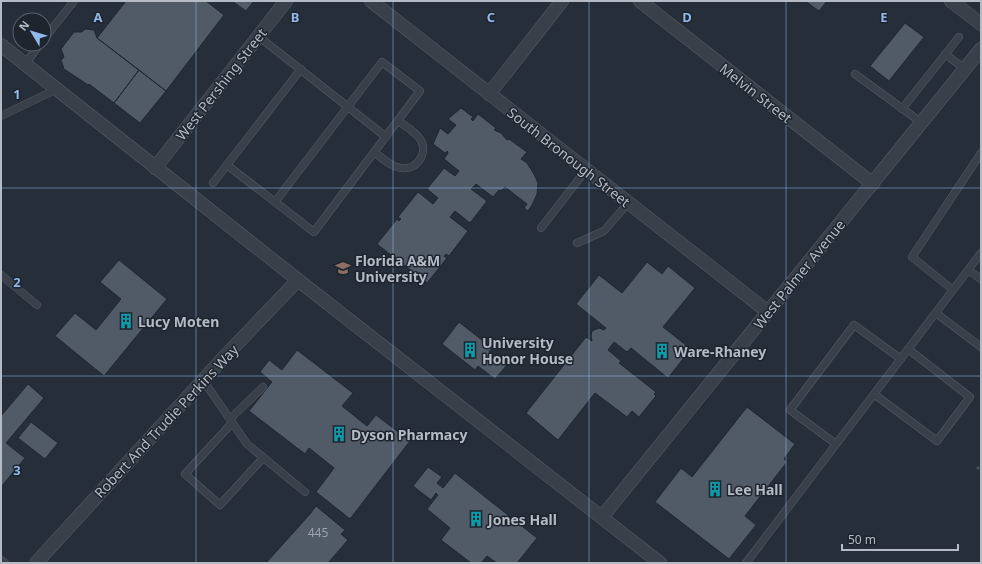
<svg xmlns="http://www.w3.org/2000/svg" width="982" height="564" viewBox="0 0 982 564" font-family="'Noto Sans',sans-serif">
<style>
.building{fill:#515a67;stroke:#202730}
.lines{fill:none;stroke-linecap:round;stroke-linejoin:round}
.lane-casing{stroke:#575e67;stroke-width:8}
.street-casing{stroke:#575e67;stroke-width:14}
.path{stroke:#475759;stroke-width:2.5;stroke-dasharray:3 3;stroke-linecap:butt}
.lane{stroke:#394049;stroke-width:7}
.street{stroke:#394049;stroke-width:13}
.grid{fill:none;stroke:#93b8eb;stroke-width:1;stroke-opacity:0.55}
.labels{text-anchor:middle;dominant-baseline:central;stroke-width:3;stroke-linejoin:round;paint-order:stroke}
.number-label{font-size:12px;fill:#9ba3ae}
.street-label{font-size:14px;fill:#b4bbc5;stroke:#1e252e}
.poi-label{font-size:14px;font-weight:bold;fill:#b4bbc5;stroke:#1e252e;text-anchor:start}
.grid-label{font-size:13px;text-anchor:middle;font-weight:bold;fill:#93b8eb;stroke:#1e252e;stroke-width:3;stroke-linejoin:round;paint-order:stroke}
</style>
<rect width="100%" height="100%" fill="#252e39"/>
<!-- building -->
<path class="building" d="M126,1H206L224,15L166,91L97,38Z
M232,1H254L246,11Z
M805,1H827L819,11Z
M905,23L924,37L889,81L870,66Z
M85,29L94,30L97,38L139,70L114,103L89,84L88,85L64,69L61,60L64,57L61,49L74,32H82Z
M139,70L166,91L140,123L114,103Z
M461,108L473,117L471,119L473,121L478,114L496,128L494,130L501,133L507,140L509,139L527,152L521,159L527,163L534,174L538,183L537,194L532,205L528,211L524,208L527,204L505,187L501,191L499,190L493,197L476,184L471,189L487,201L470,223L455,211L450,217L468,231L449,256L446,254L444,256L447,258L427,283L377,244L397,219L399,221L401,219L398,217L418,192L433,204L438,198L427,189L444,168L455,176L459,171L444,159L448,153L447,151L445,153L433,144L440,128L448,134L456,125L448,119Z
M119,260L167,299L104,376L55,336L75,313L96,330L121,299L100,282Z
M647,262L662,274L668,266L695,288L663,327L691,349L668,378L631,348L627,352L614,342L608,350L621,361L619,363L656,392L654,394L656,396L639,417L632,411L627,417L595,393L558,440L526,413L586,337L592,341L591,336L592,331L599,328L604,330L606,328L576,304L599,275L622,293Z
M459,322L492,348L489,352L507,365L495,379L478,366L475,370L442,344Z
M297,350L353,393L342,406L367,426L376,415L410,441L350,519L316,492L334,468L309,448L305,454L249,411L272,382L260,372L269,360L282,370Z
M28,384L44,398L6,443L25,458L1,487V416Z
M747,407L795,444L784,459L787,462L745,516L756,525L729,559L655,502L681,468L692,477Z
M31,422L58,443L45,459L18,438Z
M428,467L442,477L437,483L443,488L455,473L537,538L517,563H497L487,556L481,563H471L441,540L450,528L427,509L438,495L436,493L431,500L413,486Z
M316,506L345,530L341,534L348,540L328,563H266L310,514Z"/>
<g class="lines">
<!-- lane casing -->
<g class="lane-casing">
<path id="lane" d="M258,36L386,137
M44,39L74,1
M945,54L965,69
M25,64L40,44
M855,74L922,123
M902,109L959,37
M1,116L57,89
M374,152C382,158 391,167 401,168C417,171 429,152 420,139C415,131 405,126 398,121
M227,165L314,232L420,91L382,62L275,202
M213,183L301,69
M541,228L586,170
M577,243L604,231L628,203
M968,270L981,279
M1,275L37,305
M953,290L912,257L981,153
M936,313L981,347
M203,380L247,444L305,492
M874,394L937,441L970,397L908,349
M230,419L263,387
M232,423L185,474L220,505L263,458
M836,444L790,410L854,325L901,359
M1,560L5,563
M746,563L981,253"/>
</g>
<!-- street casing -->
<g class="street-casing">
<path id="street" d="M371,1L768,312
M640,1L873,184
M951,1L981,24
M1,45L298,280L660,563
M489,94L562,1
M155,168L286,1
M602,517L981,49
M36,563L227,354L298,280"/>
</g>
<!-- path -->
<path class="path" d="M977,467L981,471"/>
<!-- lane -->
<use href="#lane" class="lane"/>
<!-- street -->
<use href="#street" class="street"/>
</g>
<!-- grid -->
<path class="grid" d="M196,1V563M393,1V563M589,1V563M786,1V563M1,188H981M1,376H981"/>
<!-- icons -->
<defs>
<g id="university-bare" transform="scale(1.2)"><path d="M0-5L7-2L0 1L-7-2ZM-4 1L0 2.5L4 1V4Q0 6-4 4Z" fill="#8d6e63" stroke="#1e252e" stroke-width="2.5" paint-order="stroke"/></g>
<g id="building-bare" transform="scale(1.2)"><path d="M-4-6H4V6H1V3H-1V6H-4ZM-2.5-4.3h1.7v1.8h-1.7ZM.8-4.3h1.7v1.8H.8ZM-2.5-1h1.7V.8h-1.7ZM.8-1h1.7V.8H.8Z" fill="#0f9aa8" stroke="#1e252e" stroke-width="2.5" paint-order="stroke"/></g>
</defs>
<g fill-rule="evenodd">
<use href="#university-bare" x="343" y="268"/>
<use href="#building-bare" x="126" y="321"/>
<use href="#building-bare" x="470" y="350"/>
<use href="#building-bare" x="662" y="351"/>
<use href="#building-bare" x="339" y="434"/>
<use href="#building-bare" x="715" y="489"/>
<use href="#building-bare" x="476" y="519"/>
</g>
<g class="labels">
<!-- number labels -->
<g class="number-label">
<text x="318" y="532">445</text>
</g>
<!-- street labels -->
<g class="street-label">
<text transform="translate(221 84) rotate(-52)">West Pershing Street</text>
<text transform="translate(756 93) rotate(38)">Melvin Street</text>
<text transform="translate(569 157) rotate(38)">South Bronough Street</text>
<text transform="translate(799 274) rotate(-51)">West Palmer Avenue</text>
<text transform="translate(166 421) rotate(-47)">Robert And Trudie Perkins Way</text>
</g>
<!-- poi labels -->
<g class="poi-label">
<text x="355" y="260">Florida A&amp;M<tspan x="355" dy="16">University</tspan></text>
<text x="138" y="321">Lucy Moten</text>
<text x="482" y="342">University<tspan x="482" dy="16">Honor House</tspan></text>
<text x="674" y="351">Ware-Rhaney</text>
<text x="351" y="434">Dyson Pharmacy</text>
<text x="727" y="489">Lee Hall</text>
<text x="488" y="519">Jones Hall</text>
</g>
</g>
<g class="grid-label">
<text x="98" y="22">A</text>
<text x="295" y="22">B</text>
<text x="491" y="22">C</text>
<text x="687" y="22">D</text>
<text x="884" y="22">E</text>
<text x="17" y="99">1</text>
<text x="17" y="287">2</text>
<text x="17" y="475">3</text>
</g>
<!-- border -->
<rect width="982" height="564" fill="none" stroke="#b4bbc5" stroke-width="4"/>
<!-- north arrow -->
<g transform="translate(32 32) rotate(308)"><circle r="19" fill="#1e252e" stroke="#5a616a"/>
<path d="M0-3L7 15L0 10L-7 15Z" fill="#93b8eb"/>
<text y="-6" font-size="11" font-weight="bold" text-anchor="middle" fill="#b4bbc5">N</text>
</g>
<!-- scale -->
<path d="M842 544v6h116v-6" fill="none" stroke="#b4bbc5" stroke-width="2"/>
<text x="848" y="544" font-size="12" fill="#b4bbc5" stroke="#1e252e" stroke-width="3" paint-order="stroke">50 m</text>
</svg>
